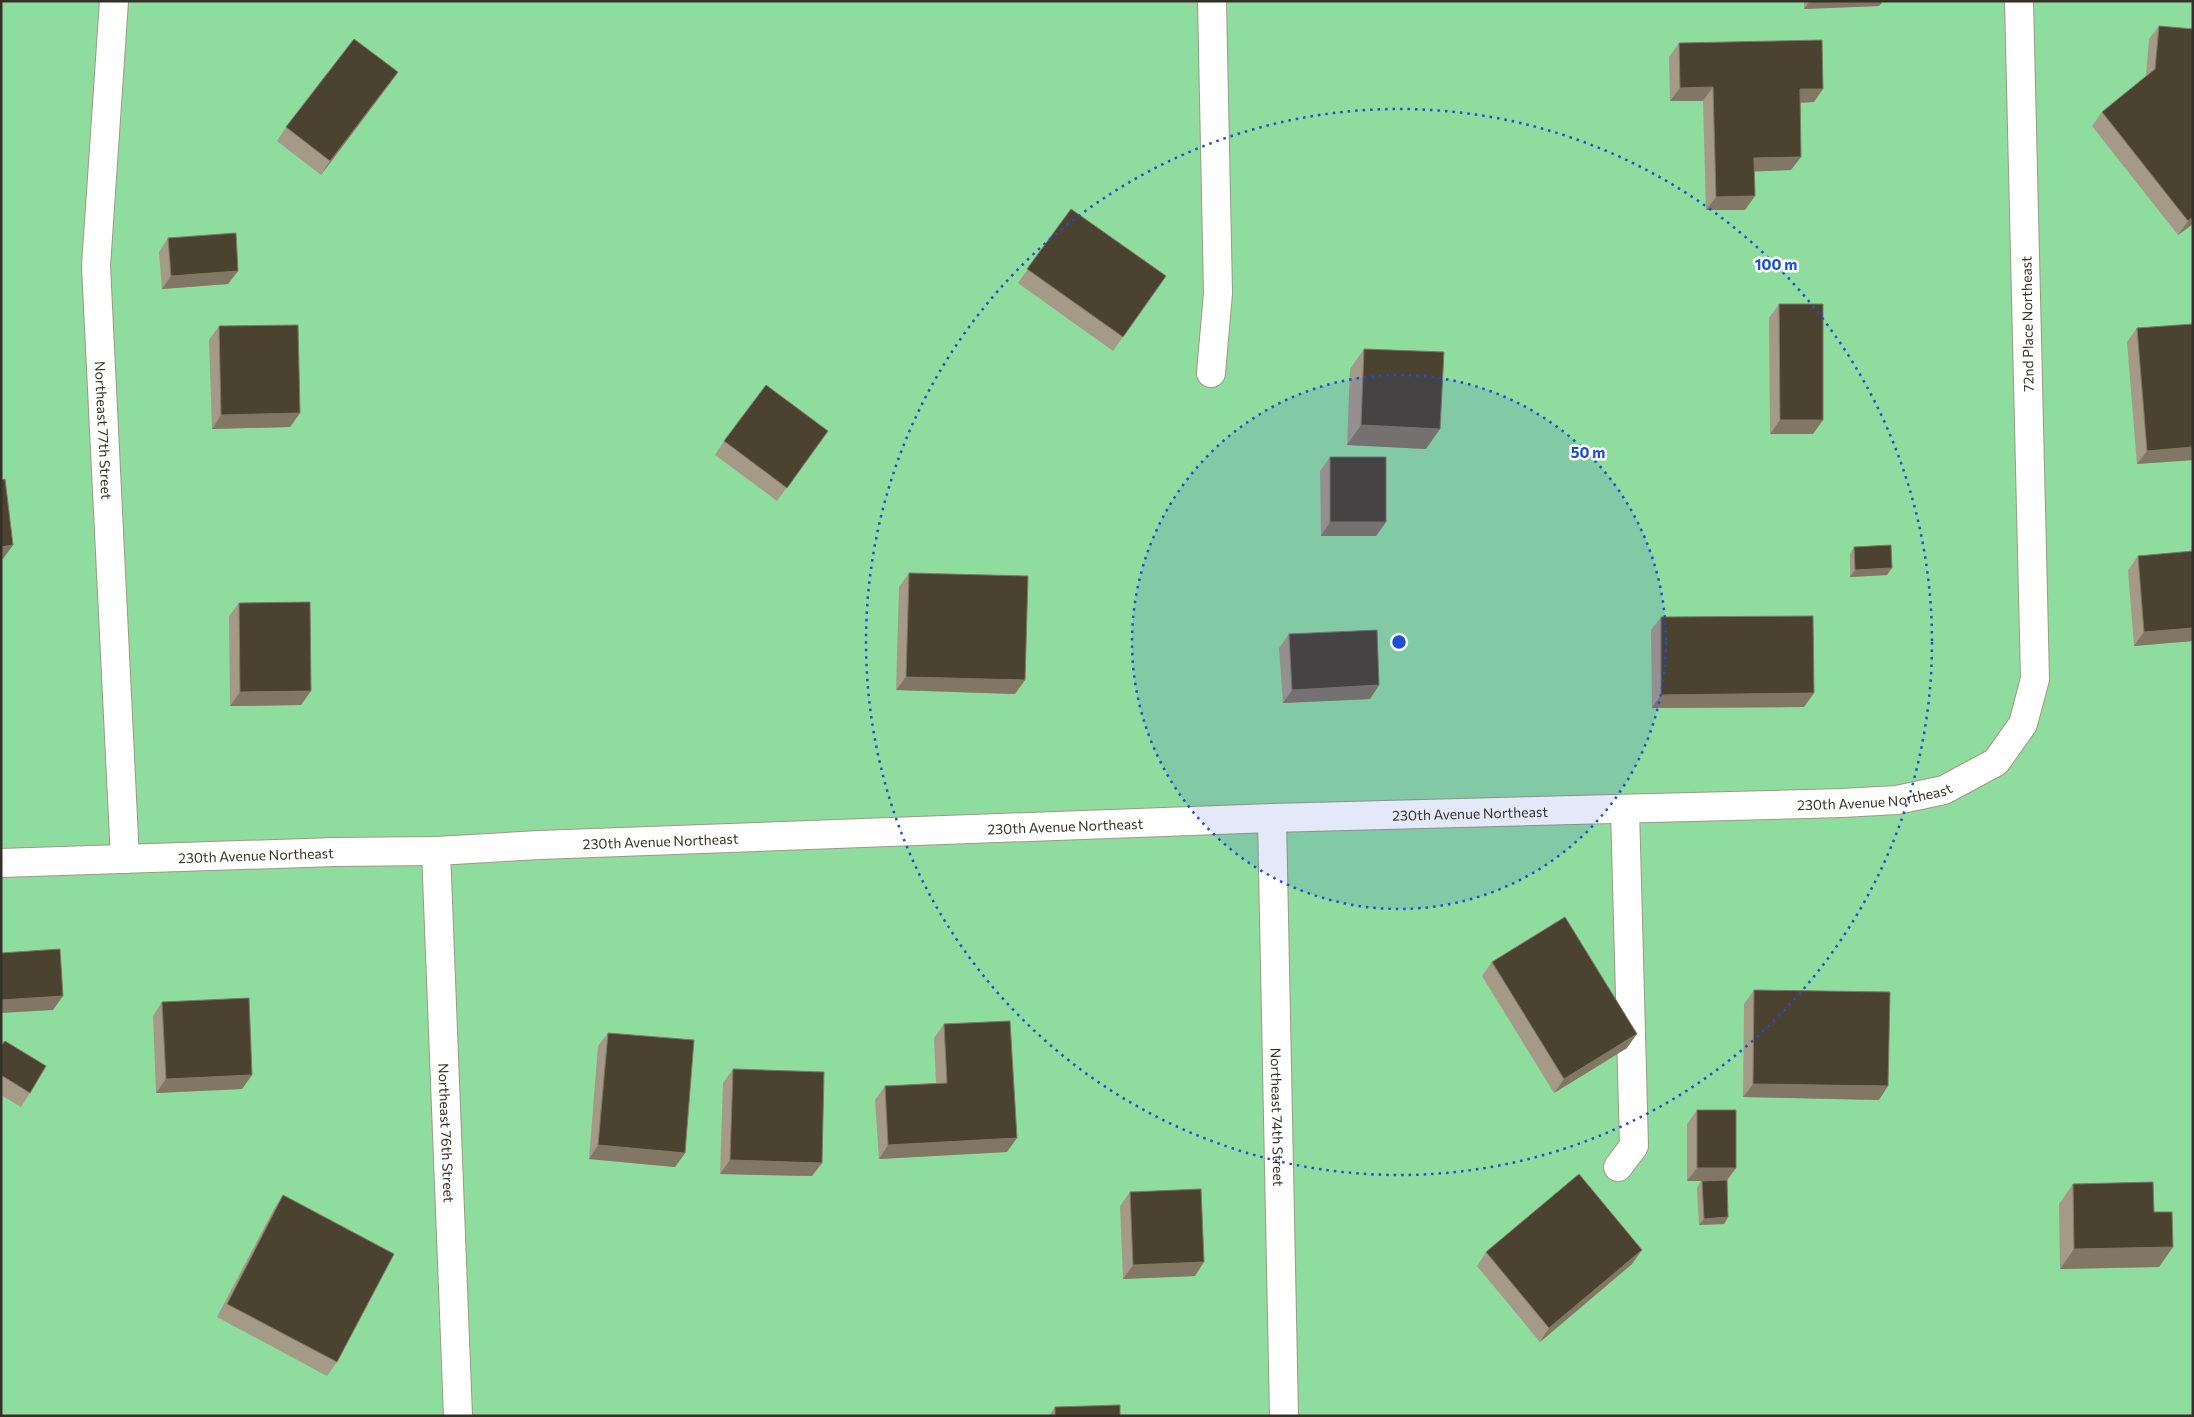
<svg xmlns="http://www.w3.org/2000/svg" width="2194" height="1417" viewBox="0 0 2194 1417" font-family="Commissioner,sans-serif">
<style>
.forest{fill:#8fdc9f}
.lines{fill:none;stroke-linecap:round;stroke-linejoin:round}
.minor-casing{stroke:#a19782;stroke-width:30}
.minor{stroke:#fff;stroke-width:28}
.wall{fill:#a59a86}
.shaded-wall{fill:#817764}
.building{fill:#4b4230;stroke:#817764}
.ring{fill:none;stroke:#1d4ed8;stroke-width:2.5;stroke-dasharray:2.5 5}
.labels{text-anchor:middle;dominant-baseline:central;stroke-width:5;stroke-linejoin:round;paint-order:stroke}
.street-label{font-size:14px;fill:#353128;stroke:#fff}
.centre{fill:#1d4ed8;stroke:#fff;stroke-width:2.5}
.ring-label{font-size:15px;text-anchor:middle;font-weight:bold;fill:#1d4ed8;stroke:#fff;stroke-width:5;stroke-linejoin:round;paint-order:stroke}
</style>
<rect width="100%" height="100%" fill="#fff3dd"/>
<!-- forest -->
<path class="forest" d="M1,1H2193V1416H1Z"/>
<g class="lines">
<!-- minor casing -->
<g class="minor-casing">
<g id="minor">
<path id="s1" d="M114,1L96,266L125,859"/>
<path d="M1211,373L1218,293L1212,1"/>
<path id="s2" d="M1272,818L1284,1416"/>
<path id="s3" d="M436,851L458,1416"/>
<path id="s4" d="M1,863L335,852L436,851L539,845L1272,818L1842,803L1897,800L1944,790L1996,762L2023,724L2035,679L2019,1"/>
<path d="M1618,1167L1634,1146L1625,809"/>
</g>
</g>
<!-- minor -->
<use href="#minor" class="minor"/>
</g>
<!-- wall -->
<path class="wall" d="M1804,1H1883L1879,6L1804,9Z
M2159,26L2193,224L2178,235L2092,126L2102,112L2146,76L2149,39Z
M1679,43L1814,102L1800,103L1791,170L1754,171L1745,210H1706L1703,101H1670L1669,57Z
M398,72L321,175L277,141L286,127Z
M1071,209L1166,276L1113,351L1018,283Z
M168,238L238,271L228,284L162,289L159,252Z
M1779,304L1813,434H1770L1769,318Z
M219,326L300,413L290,427L212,429L209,340Z
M2137,328L2193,460L2137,464L2127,342Z
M1364,349L1426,449L1347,445L1350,369Z
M828,431L777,501L715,455L724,441Z
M1330,457L1386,522L1376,536H1321L1320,471Z
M1854,547L1887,575L1850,577V554Z
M2138,556L2193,641L2134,646L2128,570Z
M909,573L1025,680L1015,694L896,690L899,587Z
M239,603L301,705L230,706L229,616Z
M1661,617L1804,707L1652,708L1651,630Z
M1289,634L1379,685L1370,699L1283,703L1279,648Z
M1492,962L1627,1048L1554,1093L1482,976Z
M1754,990L1879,1100L1743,1097L1744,1004Z
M162,1002L252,1075L242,1089L156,1093L153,1016Z
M944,1024L1007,1152L879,1159L875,1100L885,1086L936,1083L934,1038Z
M608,1033L685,1153L675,1167L589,1159L598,1046Z
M5,1041L30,1093L21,1107L1,1095V1045Z
M733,1069L822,1163L812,1176L720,1174L723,1083Z
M1697,1110L1736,1168L1727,1181L1728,1217L1724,1224L1699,1225L1697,1188L1701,1181H1687V1124Z
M2073,1184L2154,1212L2173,1247L2159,1267L2060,1269L2059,1204Z
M1130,1192L1195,1276L1123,1279L1120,1206Z
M283,1195L337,1362L327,1376L217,1317L274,1209Z
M1486,1252L1632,1264L1540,1342L1477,1266Z
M1055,1407V1416H1049Z"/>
<!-- shaded-wall -->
<path class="shaded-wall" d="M1810,1H1883L1879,6L1804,9Z
M398,72L388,86L321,175L330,161Z
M1713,87L1703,101H1670L1680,88Z
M1800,89H1823L1814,102L1790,103Z
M1801,157L1791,170L1744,172L1754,158Z
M1755,196L1745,210H1706L1716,197Z
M2193,217V224L2178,235L2188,221Z
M238,271L228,284L162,289L171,276Z
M300,413L290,427L212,429L221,415Z
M1780,420H1823L1813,434H1770Z
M1361,425L1440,429L1426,449L1347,445Z
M2193,447V460L2137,464L2147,451Z
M1330,522H1386L1376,536H1321Z
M13,545L3,559H1V547Z
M1892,568L1887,575L1850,577L1855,570Z
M2193,628V641L2134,646L2144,632Z
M906,677L1025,680L1015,694L896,690Z
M1379,685L1370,699L1283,703L1292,690Z
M311,691L301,705L230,706L240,692Z
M1814,693L1804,707L1652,708L1661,695Z
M63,996L53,1010L1,1013V1000Z
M1637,1034L1627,1048L1554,1093L1564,1079Z
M252,1075L242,1089L156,1093L166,1079Z
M1753,1084L1888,1086L1879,1100L1743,1097Z
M1017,1138L1007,1152L879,1159L888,1145Z
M598,1145L685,1153L675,1167L589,1159Z
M730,1160L822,1163L812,1176L720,1174Z
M1697,1168H1736L1726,1181H1687Z
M1728,1217L1724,1224L1699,1225L1704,1219Z
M2173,1247L2159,1267L2060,1269L2074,1249Z
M1642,1250L1632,1264L1540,1342L1549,1328Z
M1204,1262L1195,1276L1123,1279L1133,1265Z"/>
<!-- building -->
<path class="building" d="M2159,26L2193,29V217L2188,221L2102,112L2155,69Z
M354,39L398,72L330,161L286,127Z
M1822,40L1823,89H1800L1801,157L1754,158L1755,196L1716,197L1713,87L1680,88L1679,43Z
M1071,209L1166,276L1123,337L1027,269Z
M236,233L238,271L171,276L168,238Z
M1779,304H1823V420H1780Z
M2193,324V447L2147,451L2137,328Z
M298,325L300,413L221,415L219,326Z
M1364,349L1444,352L1440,429L1361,425Z
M766,385L828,431L787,488L724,441Z
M1330,457H1386V522H1330Z
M5,479L13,545L1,547V480Z
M1891,545L1892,568L1855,570L1854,547Z
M2193,551V628L2144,632L2138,556Z
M909,573L1028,576L1025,680L906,677Z
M310,602L311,691L240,692L239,603Z
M1813,616L1814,693L1661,695V617Z
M1377,630L1379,685L1292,690L1289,634Z
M1565,917L1637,1034L1564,1079L1492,962Z
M60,949L63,996L1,1000V953Z
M1754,990L1890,992L1888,1086L1753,1084Z
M249,998L252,1075L166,1079L162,1002Z
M1010,1021L1017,1138L888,1145L885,1086L947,1083L944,1024Z
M608,1033L694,1040L685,1153L598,1145Z
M5,1041L46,1066L30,1093L1,1075V1046Z
M733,1069L824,1072L822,1163L730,1160Z
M1697,1110H1736V1168H1697Z
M1579,1174L1642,1250L1549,1328L1486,1252Z
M1727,1180L1728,1217L1704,1219L1702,1181Z
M2153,1182L2154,1212H2172L2173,1247L2074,1249L2073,1184Z
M1201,1189L1204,1262L1133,1265L1130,1192Z
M283,1195L394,1254L337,1362L227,1304Z
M1120,1405V1416H1055V1407Z"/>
<!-- distance rings -->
<circle cx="1399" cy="642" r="267" fill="#1d4ed8" fill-opacity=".12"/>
<g class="ring">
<circle cx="1399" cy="642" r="267"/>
<circle cx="1399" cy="642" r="533"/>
</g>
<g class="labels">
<!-- street labels -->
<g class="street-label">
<text transform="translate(2027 324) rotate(-91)">72nd Place Northeast</text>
<text stroke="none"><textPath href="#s1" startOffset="430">Northeast 77th Street</textPath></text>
<text stroke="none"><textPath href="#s4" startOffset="1875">230th Avenue Northeast</textPath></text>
<text stroke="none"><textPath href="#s4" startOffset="1470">230th Avenue Northeast</textPath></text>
<text stroke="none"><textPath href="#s4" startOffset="1065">230th Avenue Northeast</textPath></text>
<text stroke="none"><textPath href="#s4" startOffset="660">230th Avenue Northeast</textPath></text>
<text stroke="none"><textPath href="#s4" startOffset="255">230th Avenue Northeast</textPath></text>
<text stroke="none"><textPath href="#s2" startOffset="299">Northeast 74th Street</textPath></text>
<text stroke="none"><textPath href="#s3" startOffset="282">Northeast 76th Street</textPath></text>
</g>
</g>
<circle cx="1399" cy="642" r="8" class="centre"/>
<g class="ring-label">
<text x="1776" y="270">100 m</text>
<text x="1588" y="458">50 m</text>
</g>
<!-- border -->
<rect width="2194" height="1417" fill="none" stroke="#353128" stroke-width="5"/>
</svg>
